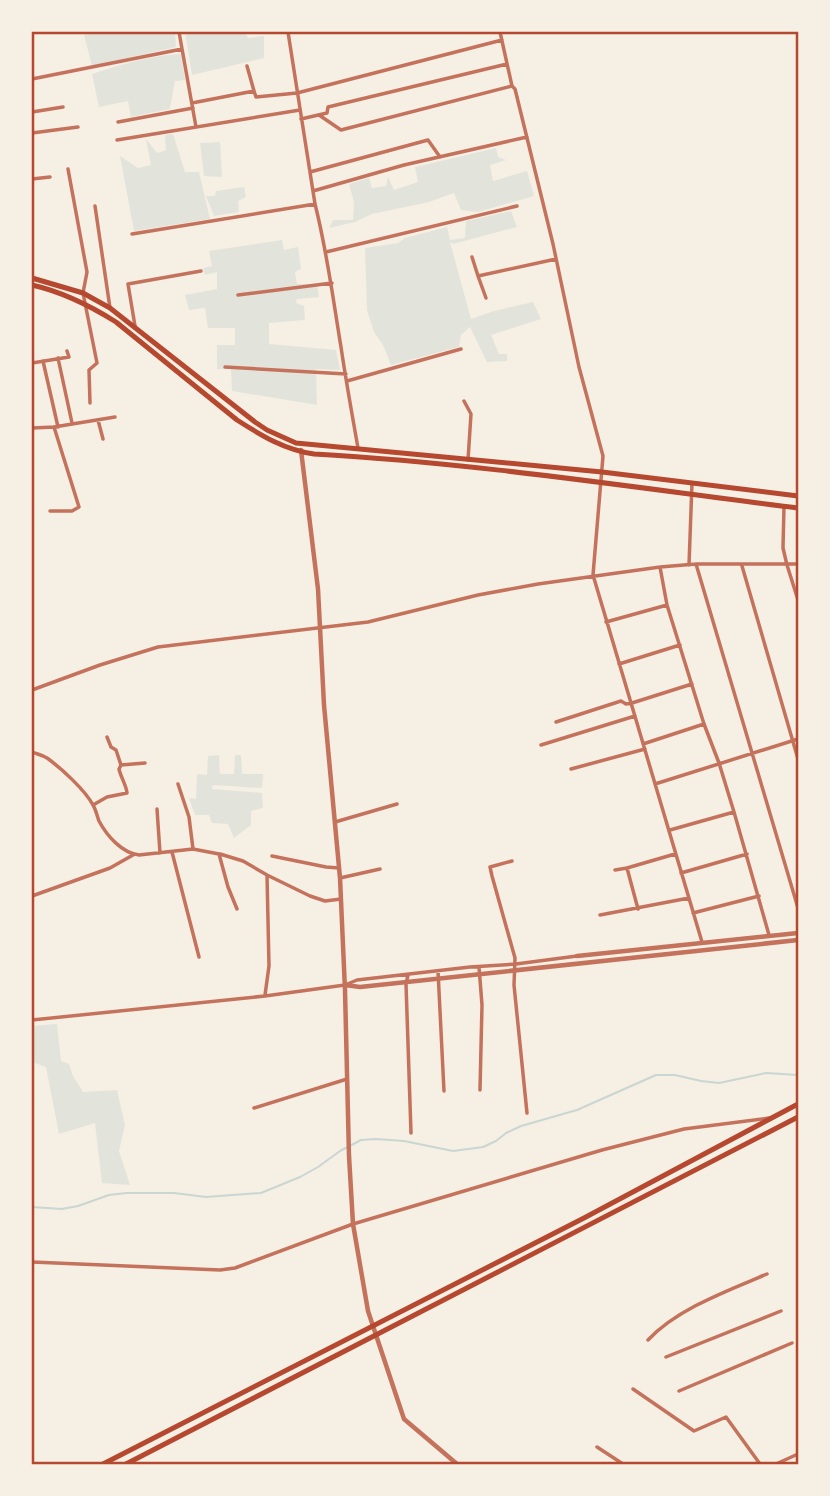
<svg xmlns="http://www.w3.org/2000/svg" width="830" height="1496" viewBox="0 0 830 1496" font-family="Cabin,sans-serif">
<style>
.green{fill:#e2e4dc}
.lines{fill:none;stroke-linecap:round;stroke-linejoin:round}
.stream{stroke:#c9d6d2;stroke-width:2}
.minor{stroke:#c5725c;stroke-width:3.5}
.tertiary{stroke:#c5725c;stroke-width:4.5}
.secondary{stroke:#b5482f;stroke-width:5}
.trunk{stroke:#b5482f;stroke-width:5}
.neatline{fill:none;stroke:#b5482f;stroke-width:2.5}
</style>
<rect width="100%" height="100%" fill="#f6efe4"/>
<!-- green -->
<path class="green" d="M101,32H175L176,47L92,66L84,35Z
M185,32H245L248,38L264,36V58L192,75Z
M181,54L185,80L175,81L170,109L131,117L128,101L99,107L92,74C120,65 151,55 181,54Z
M173,134L185,172H199L210,219L134,231L120,156L138,168L151,165L146,139L157,153L166,150L165,135Z
M220,142L222,177L204,176L200,143Z
M496,148L498,157L506,160L490,165L493,181L527,171L534,196L478,212L461,210L454,193L429,202L372,214L355,222L329,228L333,220H353L354,202L349,184L369,178L372,188L386,186L388,177L394,190L418,182L415,167Z
M244,187L246,197L238,201L239,212L214,216L206,196H215L216,191Z
M511,211L517,227L453,244L450,242L471,319L494,311L533,302L541,319L491,335L499,354H507V361L487,362L470,327L461,335L459,347L391,365L383,345L374,332L367,310L365,248L398,243L405,238L447,227L450,240L465,238L466,221Z
M282,240L284,250L298,247L301,269L295,272L297,284H317L319,297L297,299L296,303L304,306L305,320L269,323V344L336,350L340,370L316,369L317,405L232,391L231,369H217V345H235V328H208L205,308L189,310L185,295L217,289V272L205,275L203,268L212,266L209,251Z
M219,755L220,774H234L235,755H241L242,774H263L262,788L213,785L212,789L262,793L263,808L251,811V825L234,838L228,824L212,823L209,815H195L189,798L196,799L197,774L207,775L208,756Z
M57,1024L61,1061L69,1064L73,1076L83,1092L117,1090L125,1125L119,1151L130,1185L102,1183L95,1123L59,1134L46,1067L32,1062V1026Z"/>
<g class="lines">
<!-- stream -->
<path class="stream" d="M32,1207L62,1209L78,1206L109,1195L126,1193H174L206,1197L261,1193L300,1177L318,1167L340,1151L361,1140L376,1139L404,1141L453,1151L483,1147L496,1141L506,1133L521,1126L577,1110L656,1075H675L701,1081L719,1083L766,1073L798,1075"/>
<!-- minor -->
<path class="minor" d="M179,32L196,127
M288,32L315,204C327,251 333,299 341,347C346,381 352,414 358,448
M500,32L512,86L515,89L553,244L579,367L603,456L593,575L702,942
M247,66L254,91
M32,79L182,49
M192,103L254,91L256,97L297,93L502,40
M32,112L63,107
M319,115L341,130L512,86
M301,119L327,113L328,107L507,64
M118,122L193,108
M32,133L78,127
M117,140L300,110
M68,169L87,272L83,293L97,363L89,370L90,403
M310,172L428,140L440,157
M32,179L50,177
M313,191L404,165L527,137
M95,206L110,308
M132,234L315,204
M326,252L517,206
M472,257L478,276
M238,295L332,283
M486,298L478,276L556,259
M135,326L128,284L201,271
M58,358L72,423
M43,361L58,427
M32,363L69,357L67,351
M225,367L346,374
M347,381L461,349
M464,401L471,414L468,460
M98,420L103,439
M32,428L54,427L115,417
M784,506L783,548L787,565L798,600
M50,511H72L79,507L54,427
M696,564L798,908
M689,565L692,483
M742,566L798,759
M660,567L667,605L704,724L719,763L734,812L769,935
M606,622L667,605
M619,664L680,645
M32,690L100,665L158,647L368,622L478,595L538,584L660,567L696,564H798
M556,722L621,701L626,704L632,703L692,684
M107,737L111,747L116,750L121,765
M643,744L704,724
M541,745L635,716
M32,752C37,754 42,755 47,758C61,768 85,790 93,805C96,810 97,816 99,821C107,836 122,853 139,855L193,849L219,854L228,887L237,909
M571,769L645,749
M178,784L189,817L193,849
M655,784L798,739
M93,805L107,797L127,793C126,784 121,778 119,769L121,765L145,763
M157,809L160,853
M335,822L397,804
M670,830L734,812
M172,852L199,957
M220,854L243,861L267,875L310,896L325,901L341,899
M272,856L326,867L339,868
M512,861L490,867L492,876L515,958L514,985L527,1113
M615,870L627,868
M681,873L747,854
M340,878L380,869
M32,896L110,868L133,855
M638,909L627,868L675,854
M693,913L759,896
M600,915L689,898
M479,967L482,1005L480,1090
M438,971L444,1091
M408,975L406,984L411,1133
M265,995L269,966L267,875
M32,1020L265,996L345,985L357,980L470,967L516,964L577,956
M254,1108L347,1079
M32,1262L220,1270L235,1268L353,1224L602,1150L684,1129L769,1118
M648,1340C677,1309 727,1291 767,1274
M666,1357L781,1311
M633,1389L694,1431L726,1417L760,1464
M679,1391L792,1343
M597,1447L623,1464
M776,1464L798,1454"/>
<!-- tertiary -->
<path class="tertiary" d="M301,450L318,589L324,705L340,878L345,990L349,1156L353,1224L368,1311L404,1419L457,1464
M577,956L798,933
M345,985L360,987L798,940"/>
<!-- secondary -->
<path class="secondary" d="M32,278L83,293L110,308L255,422L267,430L296,443L602,472L798,496
M32,285C63,292 89,305 116,322L237,420C262,436 285,450 314,454C476,463 637,488 798,508"/>
<!-- trunk -->
<path class="trunk" d="M103,1464L584,1218L798,1104
M126,1464L798,1117"/>
</g>
<!-- border -->
<rect width="830" height="1496" fill="none" stroke="#f6efe4" stroke-width="66"/>
<rect x="33" y="33" width="764" height="1430" class="neatline"/>
</svg>
